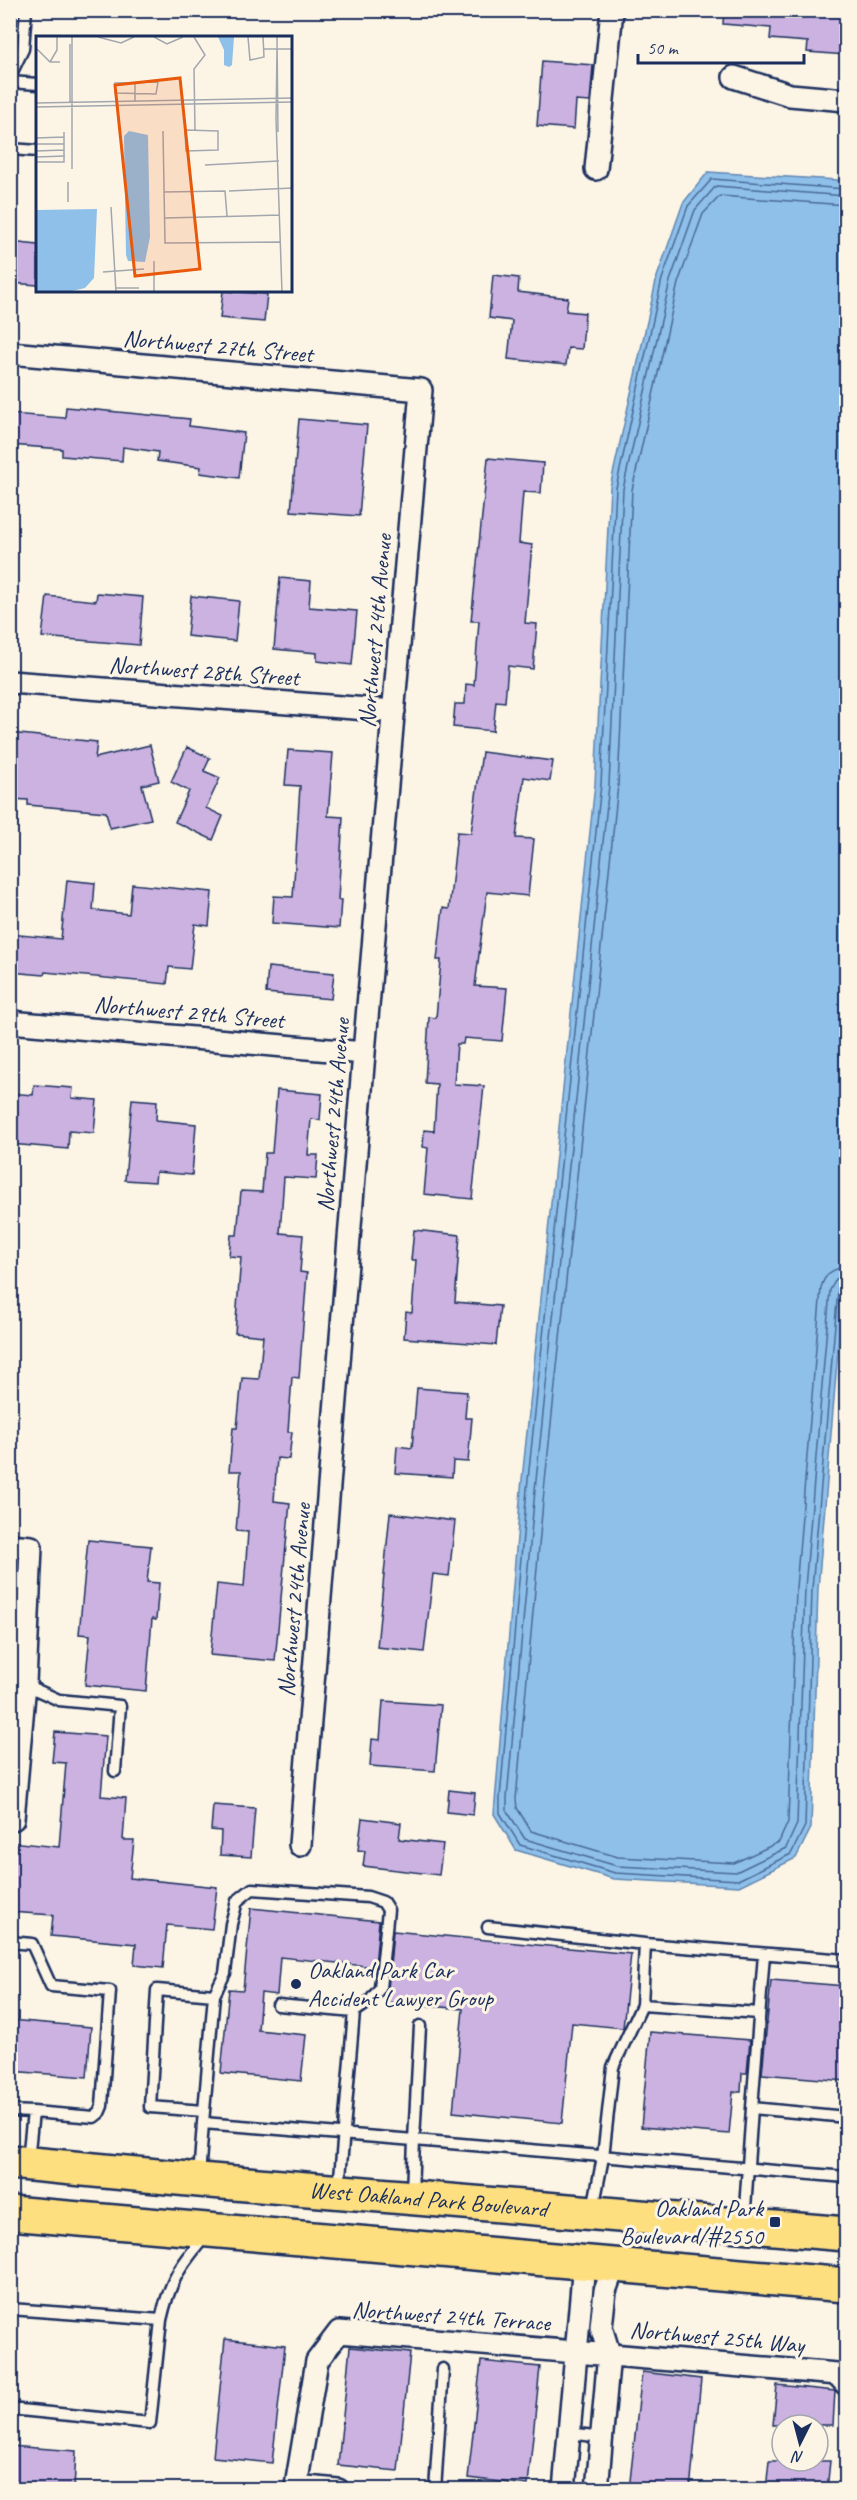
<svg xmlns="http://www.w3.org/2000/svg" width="857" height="2500" viewBox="0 0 857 2500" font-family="Caveat,sans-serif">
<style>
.water{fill:#8ec0ea;stroke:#6086b2;stroke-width:1.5}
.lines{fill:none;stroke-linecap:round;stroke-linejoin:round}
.shore{stroke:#496996;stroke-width:1.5}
.building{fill:#cbb2e1;stroke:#1b2f5e;stroke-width:1.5}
.service-casing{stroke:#1b2f5e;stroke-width:15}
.minor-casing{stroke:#1b2f5e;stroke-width:26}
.primary-casing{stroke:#1b2f5e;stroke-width:38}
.service{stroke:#fcf5e5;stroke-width:10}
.minor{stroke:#fcf5e5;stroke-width:21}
.primary{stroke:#fedf80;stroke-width:33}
.poi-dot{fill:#1b2f5e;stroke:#fcf5e5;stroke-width:2}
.labels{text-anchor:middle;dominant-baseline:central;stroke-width:6;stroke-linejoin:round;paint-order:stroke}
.street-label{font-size:24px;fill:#1b2f5e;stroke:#fcf5e5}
.poi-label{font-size:24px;fill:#1b2f5e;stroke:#fcf5e5;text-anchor:start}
.inset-road{fill:none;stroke:#a2a6af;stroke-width:1.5}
.view{fill:#e8590c;fill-opacity:0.15;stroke:#e8590c;stroke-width:3}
.inset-edge{fill:none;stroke:#1b2f5e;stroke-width:3}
</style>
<rect width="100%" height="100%" fill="#fcf5e5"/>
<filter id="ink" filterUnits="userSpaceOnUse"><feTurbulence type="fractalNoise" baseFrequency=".0167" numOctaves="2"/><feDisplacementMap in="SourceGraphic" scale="12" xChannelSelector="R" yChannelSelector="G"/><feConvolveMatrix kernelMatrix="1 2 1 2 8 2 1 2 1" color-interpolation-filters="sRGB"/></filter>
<g filter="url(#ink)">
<!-- water -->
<path class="water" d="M708,172L838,180L846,183V1255L818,1589L811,1828L796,1858L739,1886L614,1879L516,1850L494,1814L521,1489L595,784L610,487L657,277L683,203Z"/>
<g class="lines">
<!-- shore -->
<path class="shore" d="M846,189L712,179L688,206L662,279L616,488L601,784L527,1489L500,1798V1813L520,1845L615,1873L738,1880L791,1854L805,1826L812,1589L838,1290L840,1285L846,1284
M846,196L716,186L695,210L670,281L623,489L609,785L535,1490L507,1798V1811L525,1839L617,1866L736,1872L786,1848L797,1824L805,1588L830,1290L836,1279L846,1276
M846,205L720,196L703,214L678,283L632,490L618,785L544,1491L516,1799L517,1808L531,1831L618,1857L734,1863L779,1842L788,1822L796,1588L821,1288C824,1275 833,1268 846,1267"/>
</g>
<!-- building -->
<path class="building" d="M724,10H846V55L807,52L808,42L770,39L771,28L723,24Z
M542,61L593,65L590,102L576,101L574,129L537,126Z
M10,242L38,245V285L10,283Z
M493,275L519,278L518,292L568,298L566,311L585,313L582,349L568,348L566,365L508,359L512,321L489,318Z
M223,291L267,294L264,322L220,318Z
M66,407L190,419L189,426L244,433L239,478L200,473L201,467L157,461L158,452L123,447L122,461L62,456V449L10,445V414L65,418Z
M299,419L367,425L359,516L291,511Z
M488,458L543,463L541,493L523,492L519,543L532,545L525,623L537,624L533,669L508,666L505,702L496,701L493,731L453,727L455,704H465L466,684L474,685L479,621H471Z
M280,578L311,581L309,607L357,611L352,665L317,661V653L274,649Z
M97,593L143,597L139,645L42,637L47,596L96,601Z
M191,596L239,601L235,641L187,636Z
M10,733L97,742L95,758L150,745L159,781L142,785L151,819L110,828L106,812L28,805V800L10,799Z
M187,747L210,758L204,771L220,778L206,808L223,816L213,840L175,822L189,791L171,782Z
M288,750L333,753L328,816L343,817L338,900H341L339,928L272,923L274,896L293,897L300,786L285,785Z
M482,752L553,761L550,781L524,777L516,838L534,839L528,896L487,892L475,986L507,988L502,1041L464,1038L463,1044H457L454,1084L484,1086L472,1199L424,1194L428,1148L423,1147L424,1130L434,1131L437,1084L425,1083L429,1017L436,1018L441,960H437L443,908L449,909L457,832L471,833Z
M67,880L95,883L93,910L129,914L132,884L212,892L209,926L195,924L190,969L169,967L167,984L45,972L44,975L10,972V934L61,939Z
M268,967L334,973L331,999L266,993Z
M34,1085L73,1088L72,1098L97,1100L94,1133L69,1131L68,1149L10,1144V1093L33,1095Z
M277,1090L322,1094L320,1120L311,1119L308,1155H318L316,1179L284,1177L280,1233L303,1235L300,1272L307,1273L299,1378L292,1377L288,1432H292L289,1459L277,1458L274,1501L290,1503L275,1661L210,1655L217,1584L244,1587L248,1532L236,1531L241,1471H229L233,1428H237L242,1378L259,1379L263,1336L235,1333L241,1257L229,1256L231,1235H237L241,1191L262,1192L265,1153H272Z
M132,1099L157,1101L156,1120L196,1124L192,1175L156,1172L155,1182L125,1180Z
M414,1230L460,1235L455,1302L500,1306L496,1345L404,1338L406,1312L412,1313L416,1260H411Z
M417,1388L467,1392L465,1418H472L468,1462L453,1461L452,1477L395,1473L397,1446L412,1448Z
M390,1513L455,1521L449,1576L433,1574L424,1652L377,1647Z
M88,1540L151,1546L147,1582L159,1583L156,1620L152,1619L146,1691L85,1685L90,1635L79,1634Z
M383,1701L441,1705L435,1771L370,1766L372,1739L380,1740Z
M55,1732L106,1736L101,1796L126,1798L123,1840H134L130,1878L217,1887L212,1929L167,1925L163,1968L134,1965L136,1944L51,1936L53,1915L10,1912V1842L59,1847L66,1763L52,1762Z
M449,1790L475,1793L473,1815L447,1812Z
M213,1805L255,1808L251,1857L220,1855L221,1831L211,1830Z
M362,1818L401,1823L399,1839L443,1844L439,1875L363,1866L365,1851L358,1850Z
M251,1908L379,1921L375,1967L280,1957L277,1995L261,1993L258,2030L306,2035L301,2081L221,2073L229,1989L243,1990Z
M393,1931L631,1954L623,2028L572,2023L562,2123L453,2112L463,2009L387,2002Z
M771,1980L846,1986V2081L762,2074Z
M10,2020L91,2027L87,2077L10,2071Z
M650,2032L750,2040L747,2073H742L741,2092H733L729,2134L641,2127Z
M225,2339L285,2346L272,2463L213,2457Z
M350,2347L410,2353L398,2471L338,2465Z
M481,2361L540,2367L528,2485L468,2478Z
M642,2372L701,2379L690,2490H629Z
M777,2385L835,2391L833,2425H773Z
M10,2446L76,2451L74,2490H10Z
M769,2461H830L827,2490H766Z"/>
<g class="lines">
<!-- service casing -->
<g class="service-casing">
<path id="service" d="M10,76L23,49L26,10
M10,82L38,84
M10,149L38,151
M10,1678L59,1700L120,1706L115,1771
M488,1927L645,1944L846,1960
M10,1942L32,1944L51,1986L110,1991L102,2106L99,2113L94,2117L33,2112
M278,2005L354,2012L339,2189
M642,2005L759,2013
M420,2026L414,2140L846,2177
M752,2108L764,1954
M10,2111L33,2112L28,2160
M204,2111L150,2107L157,1990L214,1995
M203,2123L214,1995L225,1973L231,1924L237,1901L252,1889L368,1897L383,1902L388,1910L380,1988L370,2001L354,2012
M199,2177L203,2123L414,2140L412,2194
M593,2209L603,2157L613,2067L642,2005L645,1944
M744,2223L752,2108L846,2117
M10,2309L161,2320L150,2423L10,2409
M161,2320C170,2280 180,2266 206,2235
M568,2433L603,2437
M435,2490L443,2369"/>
</g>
<!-- minor casing -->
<g class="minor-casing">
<path id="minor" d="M734,77L790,95L846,100
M596,169L612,10
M10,353L421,390L364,1053L300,1845
M10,682L394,711
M10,1022L364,1053
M10,1545L31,1547L25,1683L13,1819H10
M338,2490L296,2486L317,2361L339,2332L837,2374L846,2384
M564,2490L584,2263
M597,2490L609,2353L601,2327L605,2291L614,2266"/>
</g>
<!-- primary casing -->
<g class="primary-casing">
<g id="primary">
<path id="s1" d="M10,2162L199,2180L846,2234"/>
<path d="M10,2213L846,2285"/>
</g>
</g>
<!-- service -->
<use href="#service" class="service"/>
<!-- minor -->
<use href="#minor" class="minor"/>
<!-- primary -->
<use href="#primary" class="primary"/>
</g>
</g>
<!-- markers -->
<g class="poi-dot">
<circle cx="296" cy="1984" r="6"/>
<rect x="769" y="2216" width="12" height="12" rx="3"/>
</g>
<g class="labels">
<!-- street labels -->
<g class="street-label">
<text transform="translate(218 346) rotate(5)">Northwest 27th Street</text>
<text transform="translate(375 631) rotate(-85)">Northwest 24th Avenue</text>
<text transform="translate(204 671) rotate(4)">Northwest 28th Street</text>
<text transform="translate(189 1012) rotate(5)">Northwest 29th Street</text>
<text transform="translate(333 1115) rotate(-85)">Northwest 24th Avenue</text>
<text transform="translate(294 1600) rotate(-85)">Northwest 24th Avenue</text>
<text stroke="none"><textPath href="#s1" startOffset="420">West Oakland Park Boulevard</textPath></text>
<text transform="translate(451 2316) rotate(4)">Northwest 24th Terrace</text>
<text transform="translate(717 2337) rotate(5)">Northwest 25th Way</text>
</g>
<!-- poi labels -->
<g class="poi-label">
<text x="308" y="1970">Oakland Park Car<tspan x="308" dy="28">Accident Lawyer Group</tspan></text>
<text x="763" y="2208" text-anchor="end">Oakland Park<tspan x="763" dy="28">Boulevard/#2550</tspan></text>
</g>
</g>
<!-- overview -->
<g transform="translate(36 36)">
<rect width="256" height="256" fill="#fcf5e5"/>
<path d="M182,1H198L196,29L193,31L188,29V14ZM93,95L112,99L114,201L109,226L92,225L90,219L88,100ZM61,173L58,242L49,252L36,255L0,256V174Z" fill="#8ec0ea"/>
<path class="inset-road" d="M36,1V133M62,1L85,7L98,1M118,1L131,8L147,1M158,1L169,19L158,33L159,94M212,1L214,24L228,21L227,1M241,1L242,96M34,8V67M1,13L14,26H24M228,13H257M241,13L240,83L246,256M14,26L21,14V1M99,46V65M122,46L120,58L79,57V47ZM0,67L257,62M0,71L257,66M149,94L182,95V114L150,115ZM127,95L129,207L245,206M0,102L28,101M0,108H28M0,115L28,114M0,121L29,120M0,126H28V96M169,129L243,125M32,146V166M193,155L257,152M128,156L189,155L191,180M75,171L80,256M129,182L244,179M118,225V256M67,236L108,233M80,252H103"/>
<path class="view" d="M144,42L164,233L99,240L79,49Z"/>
<rect width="256" height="256" class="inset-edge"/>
</g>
<!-- margin -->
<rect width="857" height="2500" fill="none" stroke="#fcf5e5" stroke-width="36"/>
<rect x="18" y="18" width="821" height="2464" fill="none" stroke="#1b2f5e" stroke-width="2" filter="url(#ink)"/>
<!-- north arrow -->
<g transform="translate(800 2443) rotate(186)"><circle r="28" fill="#fcf5e5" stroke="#a2a6af" stroke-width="1.5"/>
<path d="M0-4.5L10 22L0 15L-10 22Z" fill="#1b2f5e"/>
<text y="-9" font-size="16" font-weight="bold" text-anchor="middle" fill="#1b2f5e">N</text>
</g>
<!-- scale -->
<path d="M638 54v9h166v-9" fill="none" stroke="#1b2f5e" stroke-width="3"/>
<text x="647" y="54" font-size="18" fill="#1b2f5e" stroke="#fcf5e5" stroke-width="4.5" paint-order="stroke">50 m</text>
</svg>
